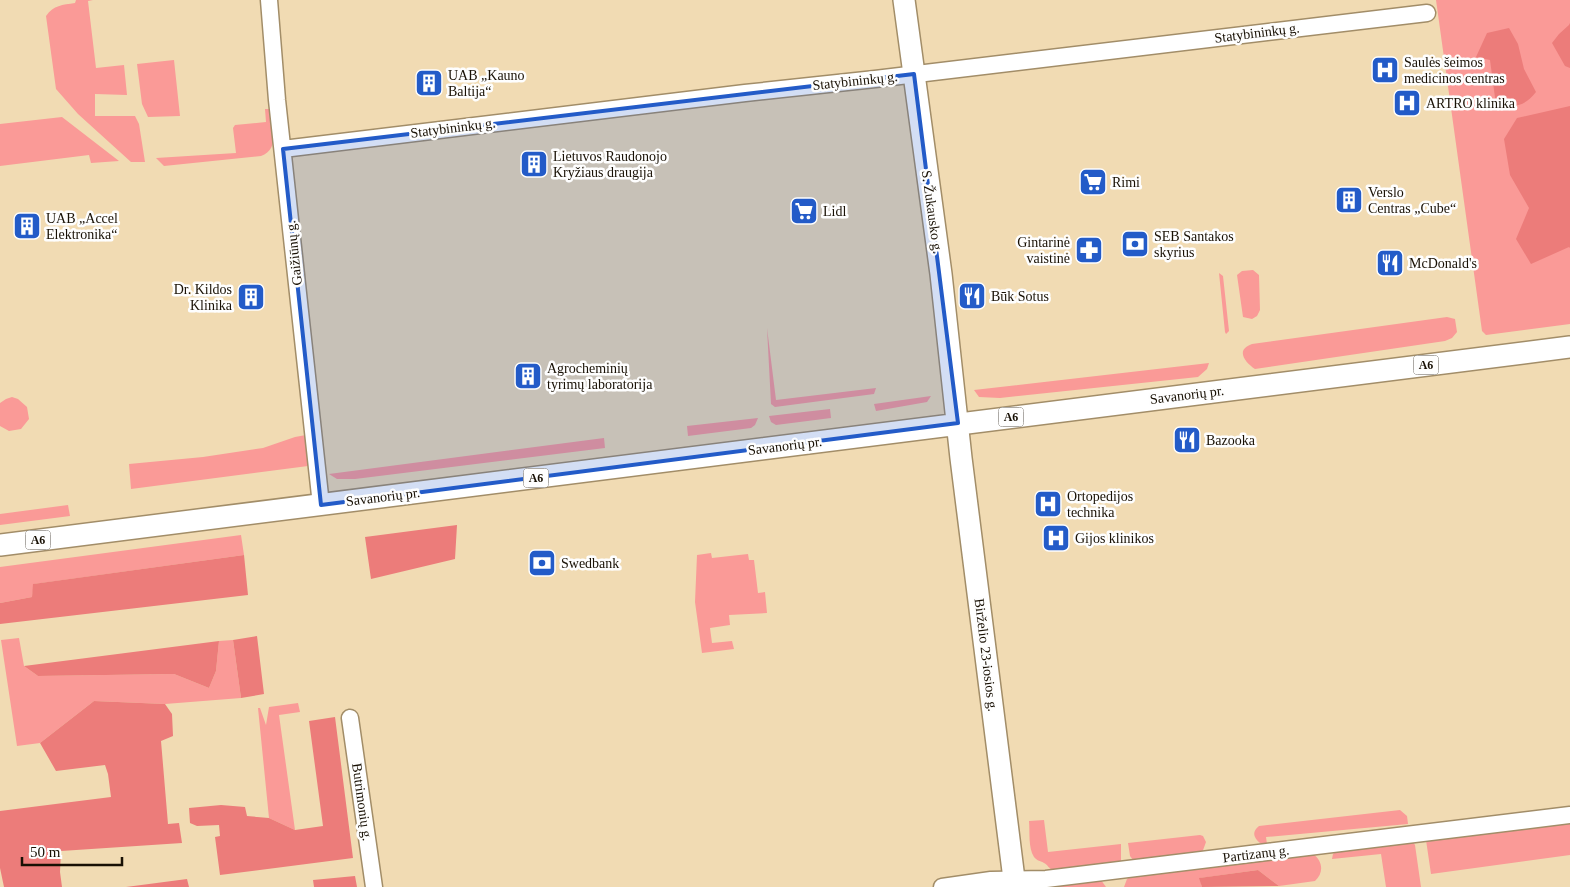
<svg xmlns="http://www.w3.org/2000/svg" width="1570" height="887" viewBox="0 0 1570 887" font-family="'Times New Roman',serif">
<style>
.green{fill:#fa9a97}
.forest{fill:#ec7c7a}
.lines{fill:none;stroke-linecap:round;stroke-linejoin:round}
.minor-casing{stroke:#a28d68;stroke-width:19}
.major-casing{stroke:#a28d68;stroke-width:24}
.minor{stroke:#fff;stroke-width:16}
.major{stroke:#fff;stroke-width:21}
.marked{fill:#235bc8;fill-opacity:0.2;stroke:#235bc8;stroke-width:4;stroke-linejoin:round}
.labels{text-anchor:middle;dominant-baseline:central;stroke-width:5;stroke-linejoin:round;paint-order:stroke}
.shield{fill:#fefefe;stroke:#5d574f;stroke-width:1}
.shield-label{font-size:12px;font-weight:bold;fill:#181004}
.street-label{font-size:14px;fill:#181004;stroke:#fefefe}
.poi-label{font-size:14px;fill:#181004;stroke:#fefefe;text-anchor:start}
</style>
<rect width="100%" height="100%" fill="#f1dbb3"/>
<!-- green -->
<path class="green" d="M76,0H93L88,1L96,68L124,65L127,95L95,94V116H135L139,124L145,162H131L78,114L56,89L46,16C54,5 62,5 75,3Z
M1436,0H1570V324L1486,335L1482,331Z
M174,60L180,116L148,117L142,104L137,64Z
M265,109H270C272,126 281,148 261,156L164,166L156,158L236,153L233,128L235,125L266,122Z
M62,117L119,161L91,163L89,155L0,166V124Z
M1253,270L1259,275L1260,310L1257,316L1252,319L1243,317L1237,275L1242,271Z
M1219,273L1223,276L1229,331L1226,334L1225,332Z
M1447,317L1455,319L1457,332L1452,338L1445,341L1255,369C1245,362 1235,350 1252,344Z
M767,328L776,400L876,388L874,394L775,407L771,404Z
M1209,363L1207,369L1198,377L1000,398L979,397L974,390Z
M931,396L927,402L876,411L874,404Z
M12,397L18,399L27,407L29,419L21,429L9,431L0,426V403L6,399Z
M830,409L831,418L776,425L771,422L769,416Z
M758,418L755,425L751,428L688,436L687,426Z
M306,435L308,466L131,489L129,464L203,457L263,448L295,437Z
M604,438L605,448L355,479H337L329,474Z
M68,505L70,516L0,525V514Z
M241,535L244,555L34,584L32,597L0,603V567Z
M711,553L712,558L748,554L749,560H754L758,593L765,592L767,613L729,615L730,625L710,628L712,643L732,641L734,649L702,653L695,602L697,555Z
M19,638L24,666L38,676L174,674L209,688L216,671L219,641L233,640L241,698L165,704L94,701L40,743L17,746L1,640Z
M298,703L300,712L279,715L295,830L269,818L258,708H260L266,725L269,707Z
M1400,810L1407,816L1408,824L1266,837L1267,844L1263,845C1255,840 1250,833 1259,826Z
M1044,820L1048,852L1121,844V861L1118,863L1053,870C1049,869 1048,865 1044,863C1041,861 1037,861 1034,857C1028,848 1030,831 1029,821Z
M1570,822V855L1431,874L1426,840Z
M1200,835L1203,836L1206,842L1202,853L1137,861L1133,860L1130,856L1128,843Z
M1413,842L1415,845L1421,887H1386L1381,854L1332,859L1333,854L1336,851Z
M1313,854C1323,861 1324,873 1315,881L1279,886L1258,870L1200,878L1202,887H1124L1127,879L1131,876Z
M1101,880L1106,887H1045Z"/>
<!-- forest -->
<path class="forest" d="M1570,23V68L1565,66L1552,43L1559,34L1569,25Z
M1509,28L1518,44L1524,69L1536,92C1523,108 1516,106 1496,105L1490,60L1476,57L1487,33Z
M1570,106V248L1569,247L1531,264L1516,239L1529,208L1510,175L1504,139L1517,118Z
M457,525L455,559L371,579L365,537Z
M244,555L248,595L0,624V603L32,597L33,584Z
M257,636L264,694L241,698L233,640Z
M219,641L216,671L209,688L174,674L38,676L24,666Z
M94,701L165,704L172,714L173,736L161,741L168,824L179,823L182,843L61,851L60,872L62,887H4L0,868V811L111,797L108,774L105,765L56,771L40,743Z
M335,717L353,858L220,875L215,837L220,836L219,825L197,826L190,823L189,808L221,805L245,807L247,816L269,818L295,830L323,826L309,721Z
M1258,870L1279,886L1202,887L1199,878Z
M355,876L357,887H314L313,880Z
M187,879L189,887H126Z"/>
<g class="lines">
<!-- minor casing -->
<g class="minor-casing">
<path id="minor" d="M269,0L277,100L321,505
M283,149L745,93L875,79L1427,13
M350,718L374,887
M942,887L991,880L1046,879L1570,815"/>
</g>
<!-- major casing -->
<g class="major-casing">
<path id="major" d="M904,0L941,274L961,458L1015,887
M0,545L1570,347"/>
</g>
<!-- minor -->
<use href="#minor" class="minor"/>
<!-- major -->
<use href="#major" class="major"/>
</g>
<!-- marked area -->
<path class="marked" d="M914,74L958,423L321,505L283,149Z"/>
<!-- icons -->
<defs>
<g id="hospital-square" transform="scale(1.4375)"><rect x="-9" y="-9" width="18" height="18" rx="4" fill="#235bc8" stroke="#fefefe"/><path d="M-5-5h3v3.5h4V-5h3V5h-3V1.5h-4V5h-3Z" fill="#fff"/></g>
<g id="building-square" transform="scale(1.4375)"><rect x="-9" y="-9" width="18" height="18" rx="4" fill="#235bc8" stroke="#fefefe"/><path d="M-4-6H4V6H1V3H-1V6H-4ZM-2.5-4.3h1.7v1.8h-1.7ZM.8-4.3h1.7v1.8H.8ZM-2.5-1h1.7V.8h-1.7ZM.8-1h1.7V.8H.8Z" fill="#fff"/></g>
<g id="supermarket-square" transform="scale(1.4375)"><rect x="-9" y="-9" width="18" height="18" rx="4" fill="#235bc8" stroke="#fefefe"/><path d="M-6-5.5h2.5l.6 2H6L4.5 2H-2.5L-4.4-4H-6ZM-1.5 3.2a1.3 1.3 0 1 0 .1 0ZM3 3.2a1.3 1.3 0 1 0 .1 0Z" fill="#fff"/></g>
<g id="bank-square" transform="scale(1.4375)"><rect x="-9" y="-9" width="18" height="18" rx="4" fill="#235bc8" stroke="#fefefe"/><path d="M-6-4H6V4H-6ZM0-2.3a2.3 2.3 0 1 0 0 4.6a2.3 2.3 0 1 0 0-4.6Z" fill="#fff"/></g>
<g id="pharmacy-square" transform="scale(1.4375)"><rect x="-9" y="-9" width="18" height="18" rx="4" fill="#235bc8" stroke="#fefefe"/><path d="M-2-6h4v4h4v4h-4v4h-4v-4h-4v-4h4Z" fill="#fff"/></g>
<g id="restaurant-square" transform="scale(1.4375)"><rect x="-9" y="-9" width="18" height="18" rx="4" fill="#235bc8" stroke="#fefefe"/><path d="M-5-6h1v4h1v-4h1v4h1v-4h1v5L-1.5 .5V6h-2V.5L-5-1ZM5-6V6H3V1.5H1.5Q1.5-4 5-6Z" fill="#fff"/></g>
</defs>
<g fill-rule="evenodd">
<use href="#hospital-square" x="1385" y="70"/>
<use href="#building-square" x="429" y="83"/>
<use href="#hospital-square" x="1407" y="103"/>
<use href="#building-square" x="534" y="164"/>
<use href="#supermarket-square" x="1093" y="182"/>
<use href="#building-square" x="1349" y="200"/>
<use href="#supermarket-square" x="804" y="211"/>
<use href="#building-square" x="27" y="226"/>
<use href="#bank-square" x="1135" y="244"/>
<use href="#pharmacy-square" x="1089" y="250"/>
<use href="#restaurant-square" x="1390" y="263"/>
<use href="#restaurant-square" x="972" y="296"/>
<use href="#building-square" x="251" y="297"/>
<use href="#building-square" x="528" y="376"/>
<use href="#restaurant-square" x="1187" y="440"/>
<use href="#hospital-square" x="1048" y="504"/>
<use href="#hospital-square" x="1056" y="538"/>
<use href="#bank-square" x="542" y="563"/>
</g>
<g class="labels">
<!-- shield labels -->
<g class="shield">
<rect x="1413.5" y="355.5" width="25" height="19" rx="4"/>
<rect x="998.5" y="407.5" width="25" height="19" rx="4"/>
<rect x="523.5" y="468.5" width="25" height="19" rx="4"/>
<rect x="25.5" y="530.5" width="25" height="19" rx="4"/>
</g>
<g class="shield-label">
<text x="1426" y="365">A6</text>
<text x="1011" y="417">A6</text>
<text x="536" y="478">A6</text>
<text x="38" y="540">A6</text>
</g>
<!-- street labels -->
<g class="street-label">
<text transform="translate(1257 33) rotate(-7)">Statybininkų g.</text>
<text transform="translate(855 81) rotate(-6)">Statybininkų g.</text>
<text transform="translate(453 128) rotate(-7)">Statybininkų g.</text>
<text transform="translate(932 212) rotate(82)">S. Žukausko g.</text>
<text transform="translate(294 253) rotate(-96)">Gaižiūnų g.</text>
<text transform="translate(1187 395) rotate(-7)">Savanorių pr.</text>
<text transform="translate(785 446) rotate(-7)">Savanorių pr.</text>
<text transform="translate(383 497) rotate(-7)">Savanorių pr.</text>
<text transform="translate(986 655) rotate(83)">Birželio 23-iosios g.</text>
<text transform="translate(362 802) rotate(82)">Butrimonių g.</text>
<text transform="translate(1256 854) rotate(-7)">Partizanų g.</text>
</g>
<!-- poi labels -->
<g class="poi-label">
<text x="1404" y="62">Saulės šeimos<tspan x="1404" dy="16">medicinos centras</tspan></text>
<text x="448" y="75">UAB „Kauno<tspan x="448" dy="16">Baltija“</tspan></text>
<text x="1426" y="103">ARTRO klinika</text>
<text x="553" y="156">Lietuvos Raudonojo<tspan x="553" dy="16">Kryžiaus draugija</tspan></text>
<text x="1112" y="182">Rimi</text>
<text x="1368" y="192">Verslo<tspan x="1368" dy="16">Centras „Cube“</tspan></text>
<text x="823" y="211">Lidl</text>
<text x="46" y="218">UAB „Accel<tspan x="46" dy="16">Elektronika“</tspan></text>
<text x="1154" y="236">SEB Santakos<tspan x="1154" dy="16">skyrius</tspan></text>
<text x="1070" y="242" text-anchor="end">Gintarinė<tspan x="1070" dy="16">vaistinė</tspan></text>
<text x="1409" y="263">McDonald's</text>
<text x="232" y="289" text-anchor="end">Dr. Kildos<tspan x="232" dy="16">Klinika</tspan></text>
<text x="991" y="296">Būk Sotus</text>
<text x="547" y="368">Agrocheminių<tspan x="547" dy="16">tyrimų laboratorija</tspan></text>
<text x="1206" y="440">Bazooka</text>
<text x="1067" y="496">Ortopedijos<tspan x="1067" dy="16">technika</tspan></text>
<text x="1075" y="538">Gijos klinikos</text>
<text x="561" y="563">Swedbank</text>
</g>
</g>
<!-- scale -->
<path d="M22 857v8h100v-8" fill="none" stroke="#181004" stroke-width="2.5"/>
<text x="30" y="857" font-size="15" fill="#181004" stroke="#fefefe" stroke-width="4" paint-order="stroke">50 m</text>
</svg>
